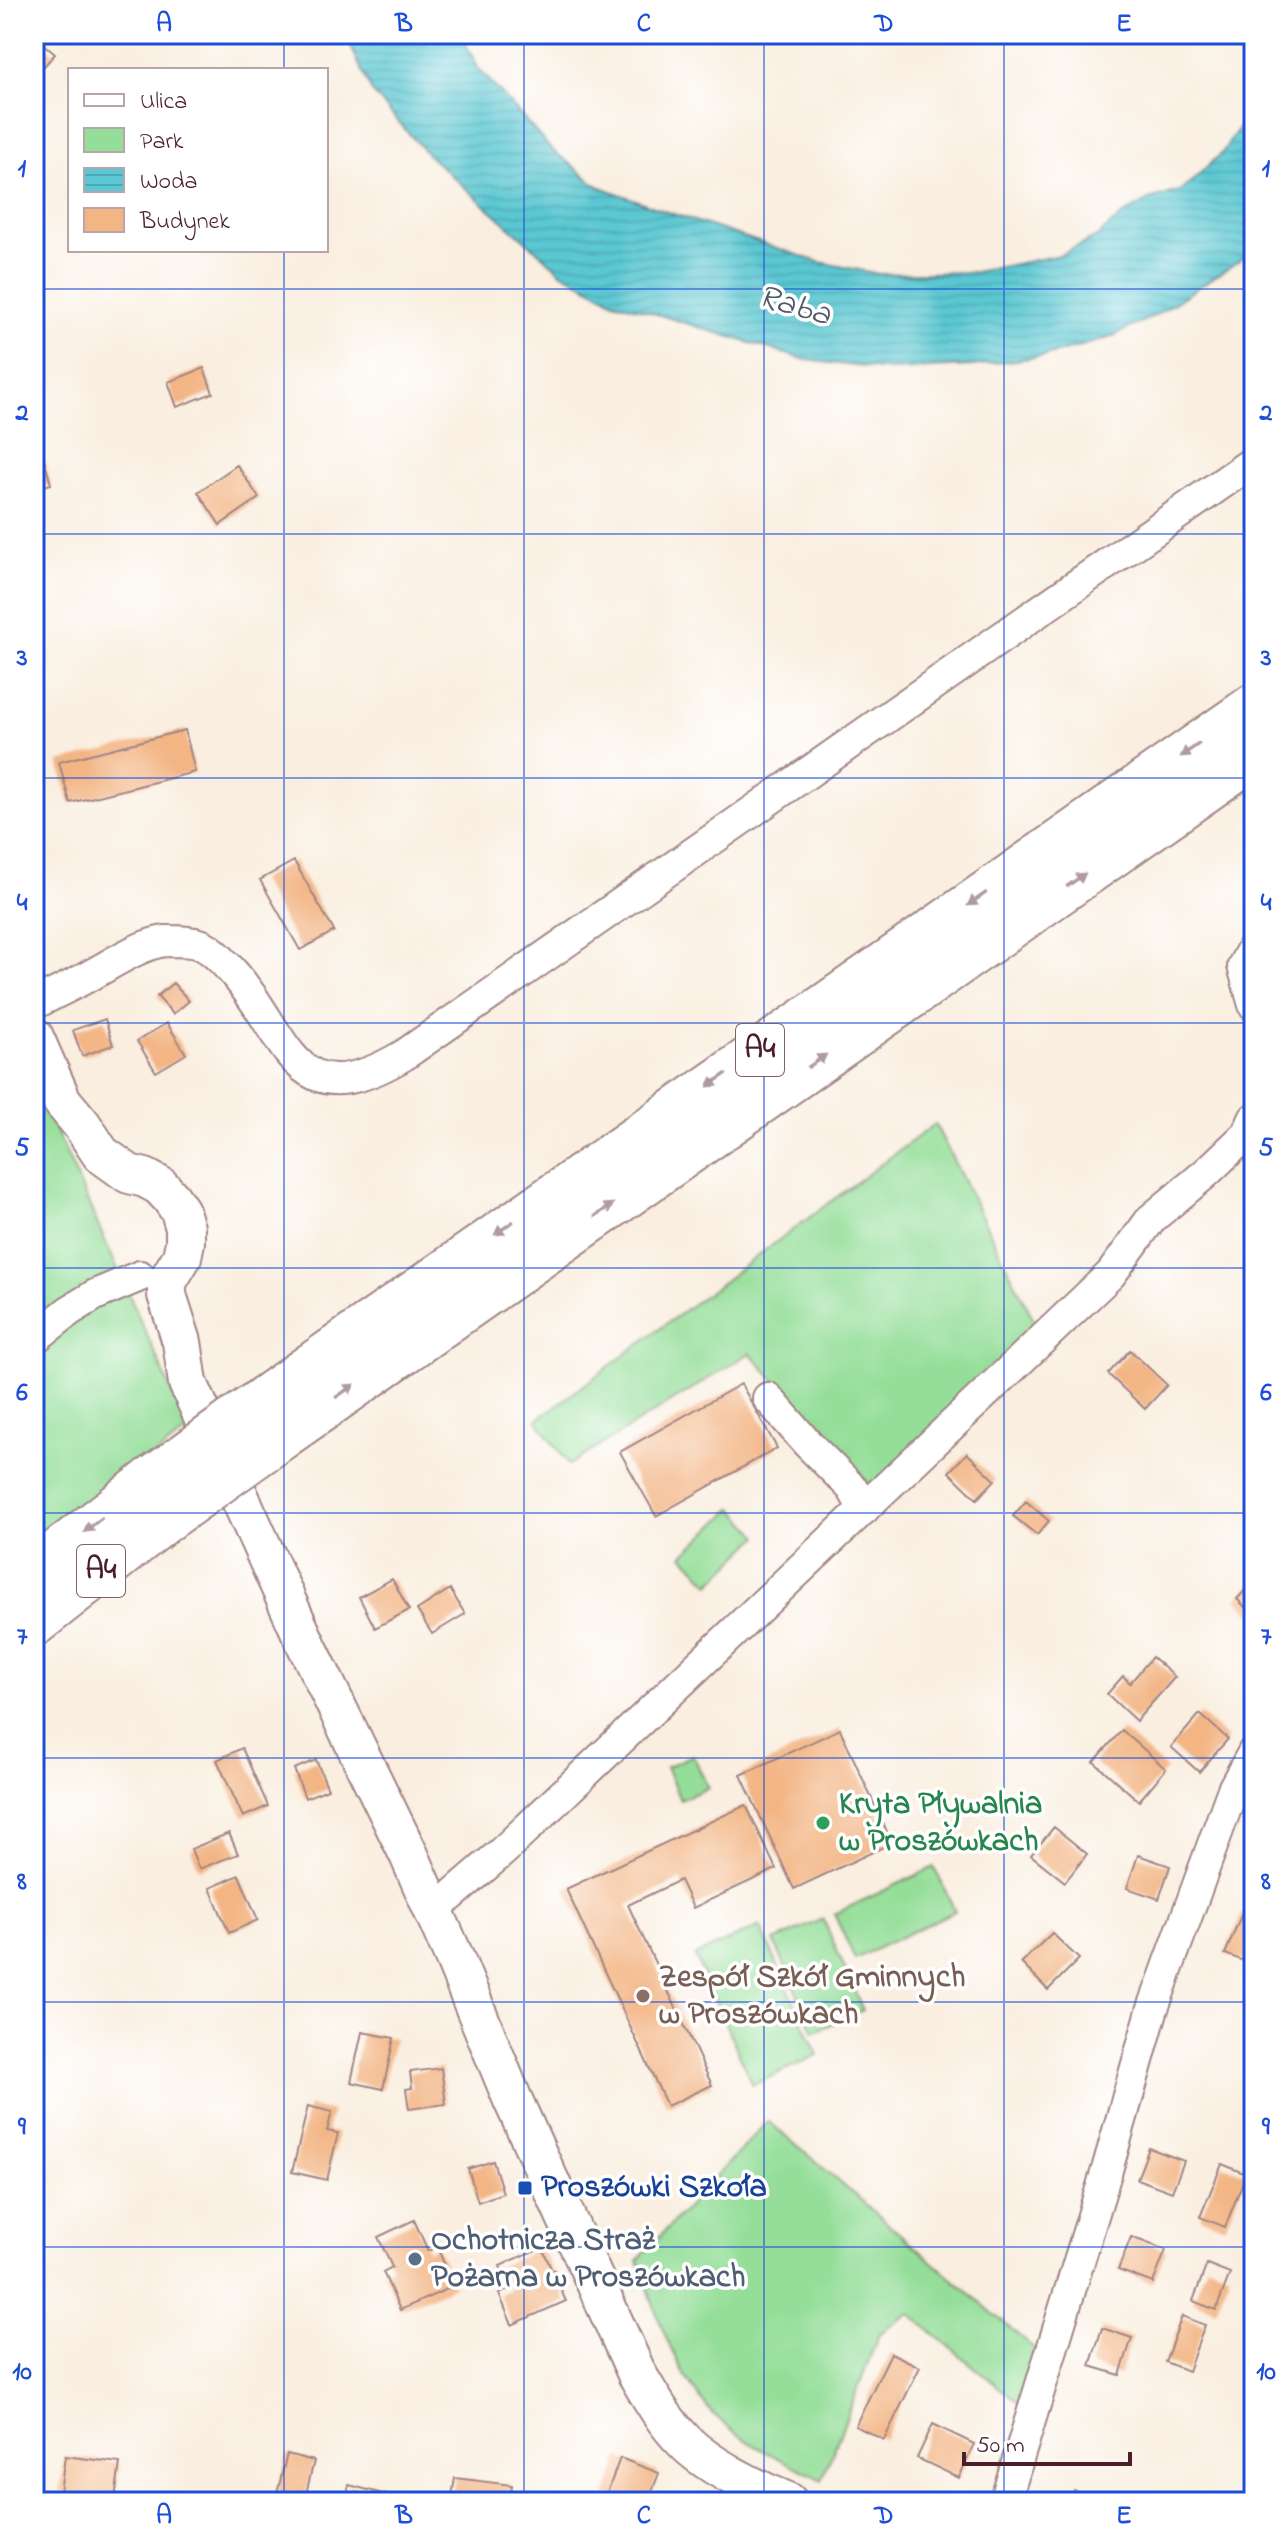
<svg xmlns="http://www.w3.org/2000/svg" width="1288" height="2536" viewBox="0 0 1288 2536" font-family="'Indie Flower',sans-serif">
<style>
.green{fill:#94de99;stroke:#6f7e62;stroke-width:2}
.water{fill:url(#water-rules);stroke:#52737e;stroke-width:2}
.building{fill:#f3b584}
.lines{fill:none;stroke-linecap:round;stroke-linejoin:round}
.minor-casing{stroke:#a28685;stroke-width:34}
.major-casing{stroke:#a28685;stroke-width:42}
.highway-casing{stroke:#a28685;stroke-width:48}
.minor{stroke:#fff;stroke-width:30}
.major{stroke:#fff;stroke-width:38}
.highway{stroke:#fff;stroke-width:44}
.highway-bridge-casing{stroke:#a28685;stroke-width:48;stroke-linecap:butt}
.highway-bridge{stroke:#fff;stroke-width:44}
.oneway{fill:#ae9aa0}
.grid{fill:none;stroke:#1d4ed8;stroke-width:2;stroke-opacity:0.55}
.leisure-dot{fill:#2e9e5b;stroke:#fff;stroke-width:3}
.education-dot{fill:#8d6e63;stroke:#fff;stroke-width:3}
.transit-dot{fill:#1a4fb4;stroke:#fff;stroke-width:3}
.service-dot{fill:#5c6f8a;stroke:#fff;stroke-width:3}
.labels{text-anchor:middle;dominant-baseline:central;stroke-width:7;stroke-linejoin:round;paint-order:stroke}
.shield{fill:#fff;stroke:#80626b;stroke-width:2}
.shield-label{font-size:30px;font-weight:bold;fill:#4a1f2b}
.leisure-label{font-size:32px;font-weight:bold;fill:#27864d;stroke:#fff;text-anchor:start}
.education-label{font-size:32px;font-weight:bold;fill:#785e54;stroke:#fff;text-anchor:start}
.transit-label{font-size:32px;font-weight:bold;fill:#164399;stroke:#fff;text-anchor:start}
.service-label{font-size:32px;font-weight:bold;fill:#4e5e75;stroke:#fff;text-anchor:start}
.water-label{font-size:34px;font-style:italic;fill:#505a65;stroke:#fff}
.neatline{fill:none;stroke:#1d4ed8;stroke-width:3}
.grid-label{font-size:26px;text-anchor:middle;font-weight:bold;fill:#1d4ed8}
</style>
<defs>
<pattern id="water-rules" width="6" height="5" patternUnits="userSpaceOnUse" patternTransform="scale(2)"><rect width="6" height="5" fill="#5ac7d2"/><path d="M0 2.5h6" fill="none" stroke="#50aab4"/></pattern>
</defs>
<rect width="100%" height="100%" fill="#fff"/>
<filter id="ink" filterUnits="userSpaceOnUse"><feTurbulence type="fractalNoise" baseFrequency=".0125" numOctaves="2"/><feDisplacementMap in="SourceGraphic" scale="16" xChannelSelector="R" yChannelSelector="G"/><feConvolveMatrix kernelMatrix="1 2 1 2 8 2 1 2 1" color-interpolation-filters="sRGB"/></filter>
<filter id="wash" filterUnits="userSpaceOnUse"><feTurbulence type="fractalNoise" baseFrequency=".006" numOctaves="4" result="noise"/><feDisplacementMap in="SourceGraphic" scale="32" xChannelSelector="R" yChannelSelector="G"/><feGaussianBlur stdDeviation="1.8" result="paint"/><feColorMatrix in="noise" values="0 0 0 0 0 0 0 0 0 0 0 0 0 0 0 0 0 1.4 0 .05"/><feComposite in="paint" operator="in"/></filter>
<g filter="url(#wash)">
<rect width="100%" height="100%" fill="#f9eedf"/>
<!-- green -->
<path class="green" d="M34,1081L189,1430L34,1547Z
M935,1124L1040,1332L876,1492L750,1353L569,1465L537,1420Z
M733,1508L759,1536L710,1584L683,1555Z
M693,1755L708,1788L680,1800L666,1767Z
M934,1867L955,1911L855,1959L834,1914Z
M823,1919L863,2010L814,2032L774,1941Z
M760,1926L818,2055L753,2085L695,1956Z
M768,2121L1037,2351L1022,2406L909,2313L879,2334L822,2480C796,2466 766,2454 741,2437C679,2395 662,2327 638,2260Z"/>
<!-- water -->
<path class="water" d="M345,34H461L478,68L550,148L598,186L670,213L819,262L879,274L975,272L1060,255L1097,237L1120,217L1149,200L1182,190L1222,153L1254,105V248L1240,260L1156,315L1109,338L1045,356L972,366L889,370L806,360L614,301L561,272L427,154L372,92Z"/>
<g id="blocks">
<!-- building -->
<path class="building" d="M34,36L55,54L34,77Z
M204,368L213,393L177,407L168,382Z
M39,442L51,484L34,489V444Z
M237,465L259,498L220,525L198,492Z
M185,730L195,772L70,803L59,762Z
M294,861L334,931L300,950L260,880Z
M173,983L189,1001L173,1014L157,996Z
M105,1019L113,1045L82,1056L73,1030Z
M167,1023L186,1054L156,1072L137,1041Z
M1130,1350L1167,1385L1145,1409L1108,1374Z
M741,1384L777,1448L656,1516L620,1452Z
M967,1453L995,1480L977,1499L949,1472Z
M1026,1501L1049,1521L1037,1535L1013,1516Z
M392,1579L409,1610L375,1628L359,1597Z
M1254,1581V1616L1237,1599Z
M450,1589L465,1614L432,1634L417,1610Z
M1152,1657L1175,1677L1136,1721L1107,1694L1123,1676L1130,1683Z
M1200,1714L1228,1739L1199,1772L1171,1747Z
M840,1729L892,1843L794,1889L741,1775Z
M1122,1730L1166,1769L1139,1801L1094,1762Z
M242,1748L268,1806L243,1817L217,1760Z
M316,1760L328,1789L305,1798L294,1769Z
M746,1805L776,1869L693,1908L680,1880L628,1905L712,2085L667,2106L566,1889Z
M1054,1827L1087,1854L1065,1882L1031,1855Z
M229,1833L238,1854L199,1869L191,1849Z
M1138,1855L1170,1866L1159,1899L1127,1888Z
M239,1875L258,1920L229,1933L210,1888Z
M1242,1913L1254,1918V1965L1225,1954Z
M1052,1933L1079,1959L1048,1990L1021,1963Z
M362,2032L394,2038L383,2089L351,2082Z
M441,2068L446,2104L409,2109L406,2089L412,2088L410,2072Z
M308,2106L332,2112L327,2131L338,2133L327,2180L292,2172Z
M1149,2148L1184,2161L1172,2192L1137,2179Z
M493,2161L503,2193L478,2202L468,2169Z
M1222,2164L1246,2174L1225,2227L1200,2217Z
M414,2220L428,2251L437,2247L454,2286L400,2310L383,2272L392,2267L378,2237Z
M1131,2237L1166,2250L1153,2283L1118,2270Z
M542,2247L552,2271L554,2270L559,2281L557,2282L566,2301L512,2325L499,2294L510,2289L500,2266Z
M1207,2264L1230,2273L1216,2310L1193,2301Z
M1182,2316L1205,2325L1188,2371L1165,2362Z
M1102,2328L1132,2338L1120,2375L1090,2366Z
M891,2353L920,2367L884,2440L855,2426Z
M933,2424L974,2444L959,2478L917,2458Z
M287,2454L314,2461L304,2502L275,2501Z
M65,2456L120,2463L115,2499L60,2492Z
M620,2458L659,2473L648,2502H621L606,2496Z
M455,2478L512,2485L510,2502H451Z
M349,2485L391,2496L390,2502H345Z
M1074,2491L1104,2502H1069Z"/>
</g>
</g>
<g filter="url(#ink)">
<use href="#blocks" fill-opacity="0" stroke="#a28685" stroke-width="2"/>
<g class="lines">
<!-- minor casing -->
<g class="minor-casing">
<path id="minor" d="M1254,945L1243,966L1254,1005
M34,1004C52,995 71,986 89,976C110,965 142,943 166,941C176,941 194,941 202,945C213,950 222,960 230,969C290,1033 290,1123 404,1055L1254,461
M34,1339L69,1311L95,1295L140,1276
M768,1398L807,1443L852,1488L864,1509
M432,1908L451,1896L502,1852L1111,1274L1151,1219L1206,1173L1248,1133L1254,1119
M1005,2502L1107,2170L1152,2011L1233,1789L1254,1751"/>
</g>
<!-- major casing -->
<g class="major-casing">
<path id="major" d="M34,1037L62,1101L82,1125L101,1154L129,1174L145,1178L160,1186L171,1198L180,1211L185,1228V1242L182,1257L167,1282V1295L182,1342L188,1383L307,1646L409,1855L454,1957L512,2098L637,2374C651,2398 665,2422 684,2441C707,2465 757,2490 788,2502"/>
</g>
<!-- highway casing -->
<g class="highway-casing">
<path id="highway" d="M266,1397L1254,706
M282,1437L1254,756
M34,1570L152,1479
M34,1624L167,1519"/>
</g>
<!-- minor -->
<use href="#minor" class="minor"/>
<!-- major -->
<use href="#major" class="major"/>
<!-- highway -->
<use href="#highway" class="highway"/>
<!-- highway-bridge casing -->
<g class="highway-bridge-casing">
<path id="highway-bridge" d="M152,1479L266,1397
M167,1519L282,1437"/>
</g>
<!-- highway-bridge -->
<use href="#highway-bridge" class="highway-bridge"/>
</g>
<!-- one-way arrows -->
<defs><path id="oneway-solid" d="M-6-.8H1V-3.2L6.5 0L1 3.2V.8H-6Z" transform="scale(2)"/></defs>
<g class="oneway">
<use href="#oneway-solid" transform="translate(1190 750) rotate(145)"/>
<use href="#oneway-solid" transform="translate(1076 880) rotate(-35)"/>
<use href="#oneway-solid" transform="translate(977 899) rotate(145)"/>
<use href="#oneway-solid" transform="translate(817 1061) rotate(-35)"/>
<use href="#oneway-solid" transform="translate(717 1080) rotate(145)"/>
<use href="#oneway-solid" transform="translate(604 1210) rotate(-35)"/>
<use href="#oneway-solid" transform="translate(504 1228) rotate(145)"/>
<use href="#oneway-solid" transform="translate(345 1391) rotate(-35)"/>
<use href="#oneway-solid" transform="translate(93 1525) rotate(142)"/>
</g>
</g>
<!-- grid -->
<path class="grid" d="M284,34V70M524,34V2502M764,34V2502M1004,34V2502M284,250V2502M34,289H1254M34,534H1254M34,778H1254M34,1023H1254M34,1268H1254M34,1513H1254M34,1758H1254M34,2002H1254M34,2247H1254"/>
<!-- markers -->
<circle class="leisure-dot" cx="823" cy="1823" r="8"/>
<circle class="education-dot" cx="643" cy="1996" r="8"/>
<rect class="transit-dot" x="517" y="2180" width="16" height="16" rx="4"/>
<circle class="service-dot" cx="415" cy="2259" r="8"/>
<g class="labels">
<!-- shield labels -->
<g class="shield">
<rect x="736" y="1024" width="48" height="52" rx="6"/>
<rect x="77" y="1545" width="48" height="52" rx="6"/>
</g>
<g class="shield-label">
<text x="760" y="1050">A4</text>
<text x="101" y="1571">A4</text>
</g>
<!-- leisure labels -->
<g class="leisure-label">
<text x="839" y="1805">Kryta Pływalnia<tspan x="839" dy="37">w Proszówkach</tspan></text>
</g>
<!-- education labels -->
<g class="education-label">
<text x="659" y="1978">Zespół Szkół Gminnych<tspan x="659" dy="37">w Proszówkach</tspan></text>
</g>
<!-- transit labels -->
<g class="transit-label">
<text x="541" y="2188">Proszówki Szkoła</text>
</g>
<!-- service labels -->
<g class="service-label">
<text x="431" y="2241">Ochotnicza Straż<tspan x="431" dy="37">Pożarna w Proszówkach</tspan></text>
</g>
<!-- water labels -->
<g class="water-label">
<text transform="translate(794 307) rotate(16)">Raba</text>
</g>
</g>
<!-- margin -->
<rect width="1288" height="2536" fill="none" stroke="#fff" stroke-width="88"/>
<!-- legend -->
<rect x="68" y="68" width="260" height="184" fill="#ffffff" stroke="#b7a5aa" stroke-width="2"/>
<rect x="84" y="94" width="40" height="12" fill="#ffffff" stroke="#b7a5aa" stroke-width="2"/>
<text x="140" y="108" font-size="24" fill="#4a1f2b">Ulica</text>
<rect x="84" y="128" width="40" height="24" fill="#94de99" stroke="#b7a5aa" stroke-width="2"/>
<text x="140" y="148" font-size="24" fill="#4a1f2b">Park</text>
<rect x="84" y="168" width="40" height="24" fill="url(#water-rules)" stroke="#b7a5aa" stroke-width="2"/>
<text x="140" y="188" font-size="24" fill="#4a1f2b">Woda</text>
<rect x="84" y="208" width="40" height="24" fill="#f3b584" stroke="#b7a5aa" stroke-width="2"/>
<text x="140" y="228" font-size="24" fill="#4a1f2b">Budynek</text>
<!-- scale -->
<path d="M964 2452v12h166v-12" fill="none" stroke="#4a1f2b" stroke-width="4"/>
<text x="976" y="2452" font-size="24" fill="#4a1f2b" stroke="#ffffff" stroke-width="6" paint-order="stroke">50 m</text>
<rect x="44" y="44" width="1200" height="2448" class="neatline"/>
<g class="grid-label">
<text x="164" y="31">A</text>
<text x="404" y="31">B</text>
<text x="644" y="31">C</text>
<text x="884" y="31">D</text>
<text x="1124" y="31">E</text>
<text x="22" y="176">1</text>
<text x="1266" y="176">1</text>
<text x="22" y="420">2</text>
<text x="1266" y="420">2</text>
<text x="22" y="665">3</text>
<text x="1266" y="665">3</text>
<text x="22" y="910">4</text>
<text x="1266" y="910">4</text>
<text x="22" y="1155">5</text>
<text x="1266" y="1155">5</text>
<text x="22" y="1400">6</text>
<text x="1266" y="1400">6</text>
<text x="22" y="1644">7</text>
<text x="1266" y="1644">7</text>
<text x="22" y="1889">8</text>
<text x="1266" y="1889">8</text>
<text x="22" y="2134">9</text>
<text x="1266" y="2134">9</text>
<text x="22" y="2379">10</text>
<text x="1266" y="2379">10</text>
<text x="164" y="2523">A</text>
<text x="404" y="2523">B</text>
<text x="644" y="2523">C</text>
<text x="884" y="2523">D</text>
<text x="1124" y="2523">E</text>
</g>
</svg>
